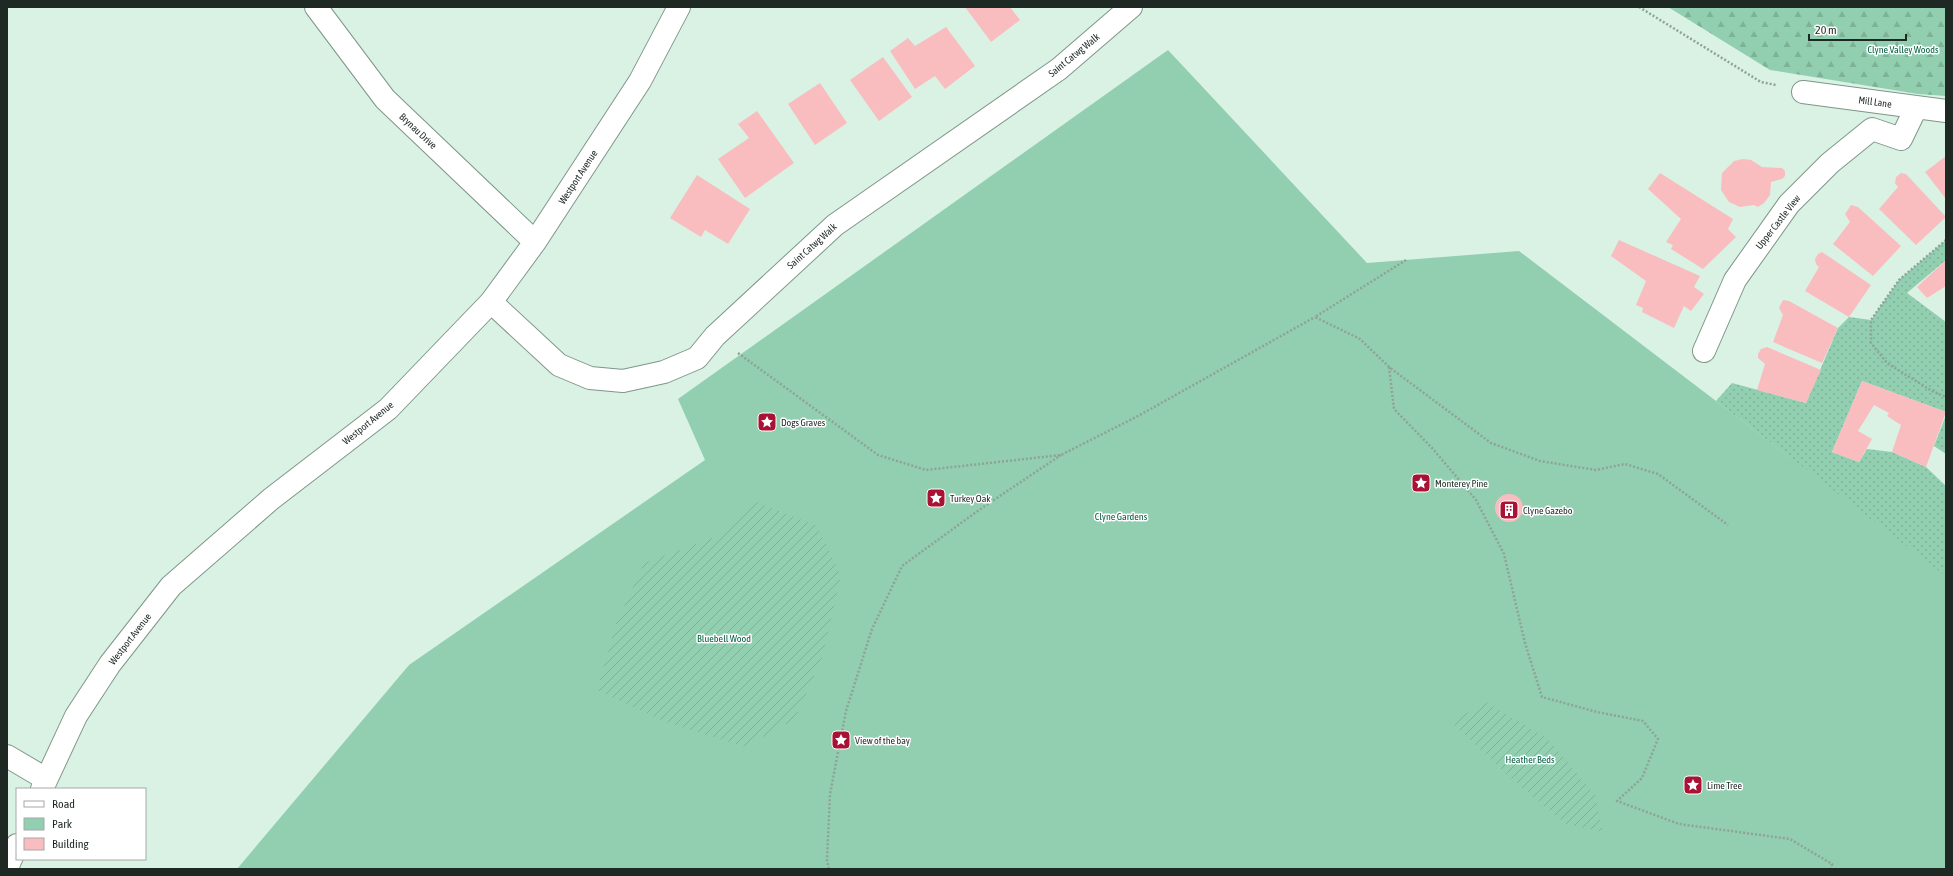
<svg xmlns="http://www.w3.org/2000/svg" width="1953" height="876" viewBox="0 0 1953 876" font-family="'Asap Condensed',sans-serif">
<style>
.grass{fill:url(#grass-dots)}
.forest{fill:url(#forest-firs)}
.park{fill:#91cfb0}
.garden{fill:url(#garden-furrows)}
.building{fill:#f9bdbf}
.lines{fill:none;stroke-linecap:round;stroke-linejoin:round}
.street-casing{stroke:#7f968a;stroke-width:24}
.path{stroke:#8fa298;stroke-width:2.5;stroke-dasharray:2 2;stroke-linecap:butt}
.street{stroke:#fff;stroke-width:22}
.labels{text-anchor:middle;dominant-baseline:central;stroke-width:3;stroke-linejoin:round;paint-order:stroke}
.park-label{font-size:10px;fill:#066142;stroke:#fff}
.street-label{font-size:10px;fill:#1f2924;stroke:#fff}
.poi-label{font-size:10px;fill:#1f2924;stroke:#fff;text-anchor:start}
</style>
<defs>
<pattern id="grass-dots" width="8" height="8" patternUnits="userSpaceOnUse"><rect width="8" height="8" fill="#91cfb0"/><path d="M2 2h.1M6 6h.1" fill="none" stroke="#7db297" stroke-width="1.8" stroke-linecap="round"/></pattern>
<pattern id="forest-firs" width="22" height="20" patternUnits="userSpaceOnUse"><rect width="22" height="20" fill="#91cfb0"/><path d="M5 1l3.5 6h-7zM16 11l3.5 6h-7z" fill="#7db297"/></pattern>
<pattern id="garden-furrows" width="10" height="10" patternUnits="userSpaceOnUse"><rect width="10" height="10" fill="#91cfb0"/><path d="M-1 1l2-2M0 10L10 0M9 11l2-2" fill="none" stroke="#7db297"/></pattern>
</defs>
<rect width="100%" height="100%" fill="#d9f2e4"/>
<!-- grass -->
<path class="grass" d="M1946,240V260L1907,293L1946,322V412L1862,381L1832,452L1859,462L1867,449L1892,452L1926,467L1946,486V575H1943L1716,401L1732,383L1806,403L1838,328L1849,317L1871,320L1899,280Z
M1946,415V454L1934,446Z"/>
<!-- forest -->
<path class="forest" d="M1668,7H1946V96L1918,94L1770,70Z"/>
<!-- park -->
<path class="park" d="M1168,50L1367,263L1519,251L1943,574L1946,575V869H237L409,665L705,460L678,399Z"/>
<!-- garden -->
<path class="garden" d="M754,501L817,526L841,576L822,658L795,719L745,747L665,722L597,690L616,624L644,563L723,534Z
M1486,702L1548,739L1595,795L1603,832L1566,824L1513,780L1451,722Z"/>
<!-- building -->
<path class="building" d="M965,7H1010L1020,20L991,42Z
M946,27L975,66L945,89L935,76L915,89L890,51L908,38L915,46Z
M883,57L912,97L879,121L850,80Z
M820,83L847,123L815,145L788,104Z
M757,111L794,163L745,198L718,159L749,138L738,124Z
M1946,156V199L1925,172Z
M1743,159L1751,160L1762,167L1782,168L1785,171V176L1782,179L1771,182L1770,195L1764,203L1758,207L1754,205L1740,207L1729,202L1721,190L1722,173L1734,161Z
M1660,173L1733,219L1728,229L1736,237L1703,269L1671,249L1673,245L1666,242L1681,219L1648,189Z
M1901,173L1906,174L1946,217L1916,245L1879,209L1898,187L1895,183L1896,177Z
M697,175L750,209L728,244L705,230L701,237L670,218Z
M1851,205L1858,207L1901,246L1873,276L1833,244L1850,222L1845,214Z
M1619,240L1700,276L1694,287L1704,294L1691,311L1684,306L1674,328L1642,312L1643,308L1636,305L1646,281L1611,256Z
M1822,252L1871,285L1849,317L1805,291L1819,267L1816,264L1815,259L1818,254Z
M1946,260V286L1927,298L1917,287Z
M1783,300L1789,301L1838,328L1822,363L1773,342L1783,315L1779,308Z
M1767,347L1821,370L1806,403L1757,390L1765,364L1758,358V354L1761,349Z
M1862,381L1946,412L1926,467L1892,452L1901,425L1887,416L1889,413L1874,405L1858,431L1872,439L1859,462L1832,452Z
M1495 508a14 14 0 1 1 28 0a14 14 0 1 1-28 0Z"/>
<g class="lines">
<!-- street casing -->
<g class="street-casing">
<path id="street" d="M316,7L385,99L535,242
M1803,92L1946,111
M491,302L559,365L590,378L623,381L664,372L697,358L715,336L835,225L1059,69L1131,7
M1704,351L1735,280L1789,204L1830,163L1872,129L1901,139L1916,108
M7,756L46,779
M42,789L76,716L110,664L171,586L271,499L388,409L491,302L535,242L640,81L679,7
M7,868L17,845"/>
</g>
<!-- path -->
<path class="path" d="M1639,7L1761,82L1776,85
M1946,240L1899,280L1871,320V343L1887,363L1932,391L1946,397
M1406,260L1315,317L1360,339L1389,367L1491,443L1540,461L1596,470L1625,464L1658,474L1728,525
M738,353L878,455L926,470L1061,455L1138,416L1315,317
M1389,367L1394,409L1433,449L1476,500L1504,554L1525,643L1542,697L1597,712L1643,721L1658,739L1642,778L1617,801L1679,824L1790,839L1832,864L1831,869
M829,869L827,860L830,794L846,711L872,629L902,566L979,510L1061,455"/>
<!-- street -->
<use href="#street" class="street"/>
</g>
<!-- icons -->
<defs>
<g id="sight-square" transform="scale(1)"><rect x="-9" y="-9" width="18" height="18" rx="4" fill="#a91235" stroke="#fff"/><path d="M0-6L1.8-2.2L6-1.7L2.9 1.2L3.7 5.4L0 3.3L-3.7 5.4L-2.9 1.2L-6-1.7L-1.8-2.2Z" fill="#fff"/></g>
<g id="building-square" transform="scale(1)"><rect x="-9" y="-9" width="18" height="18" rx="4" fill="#a91235" stroke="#fff"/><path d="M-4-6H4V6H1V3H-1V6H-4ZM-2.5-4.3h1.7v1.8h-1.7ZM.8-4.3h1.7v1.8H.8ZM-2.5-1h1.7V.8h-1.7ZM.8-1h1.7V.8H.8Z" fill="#fff"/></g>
</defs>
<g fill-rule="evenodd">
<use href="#sight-square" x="767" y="422"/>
<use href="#sight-square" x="1421" y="483"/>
<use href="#sight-square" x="936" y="498"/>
<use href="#building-square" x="1509" y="510"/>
<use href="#sight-square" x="841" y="740"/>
<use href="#sight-square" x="1693" y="785"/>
</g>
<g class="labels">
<!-- park labels -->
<g class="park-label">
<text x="1903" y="49">Clyne Valley Woods</text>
<text x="1121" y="516">Clyne Gardens</text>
<text x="724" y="638">Bluebell Wood</text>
<text x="1530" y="759">Heather Beds</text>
</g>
<!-- street labels -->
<g class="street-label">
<text transform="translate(1074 55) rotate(-39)">Saint Catwg Walk</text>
<text transform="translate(1875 102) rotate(8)">Mill Lane</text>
<text transform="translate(418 131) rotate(43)">Brynau Drive</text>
<text transform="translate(578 177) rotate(-57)">Westport Avenue</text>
<text transform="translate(1778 222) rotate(-52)">Upper Castle View</text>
<text transform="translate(812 246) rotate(-42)">Saint Catwg Walk</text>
<text transform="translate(368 423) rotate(-39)">Westport Avenue</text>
<text transform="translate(130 639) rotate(-52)">Westport Avenue</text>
</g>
<!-- poi labels -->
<g class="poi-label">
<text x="781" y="422">Dogs Graves</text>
<text x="1435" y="483">Monterey Pine</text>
<text x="950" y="498">Turkey Oak</text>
<text x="1523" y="510">Clyne Gazebo</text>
<text x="855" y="740">View of the bay</text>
<text x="1707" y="785">Lime Tree</text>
</g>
</g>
<!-- border -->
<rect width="1953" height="876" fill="none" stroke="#1f2924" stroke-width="16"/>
<!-- legend -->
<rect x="16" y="788" width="130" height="72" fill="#ffffff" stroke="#a5a9a7"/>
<rect x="24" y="801" width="20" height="6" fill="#ffffff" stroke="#a5a9a7"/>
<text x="52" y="808" font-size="12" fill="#1f2924">Road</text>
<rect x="24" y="818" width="20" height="12" fill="#91cfb0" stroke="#a5a9a7"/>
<text x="52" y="828" font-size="12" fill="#1f2924">Park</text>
<rect x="24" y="838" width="20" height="12" fill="#f9bdbf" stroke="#a5a9a7"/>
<text x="52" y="848" font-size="12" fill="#1f2924">Building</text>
<!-- scale -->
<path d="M1809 34v6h97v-6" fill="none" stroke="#1f2924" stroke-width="2"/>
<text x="1815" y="34" font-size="12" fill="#1f2924" stroke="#ffffff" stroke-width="3" paint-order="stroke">20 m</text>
</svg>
